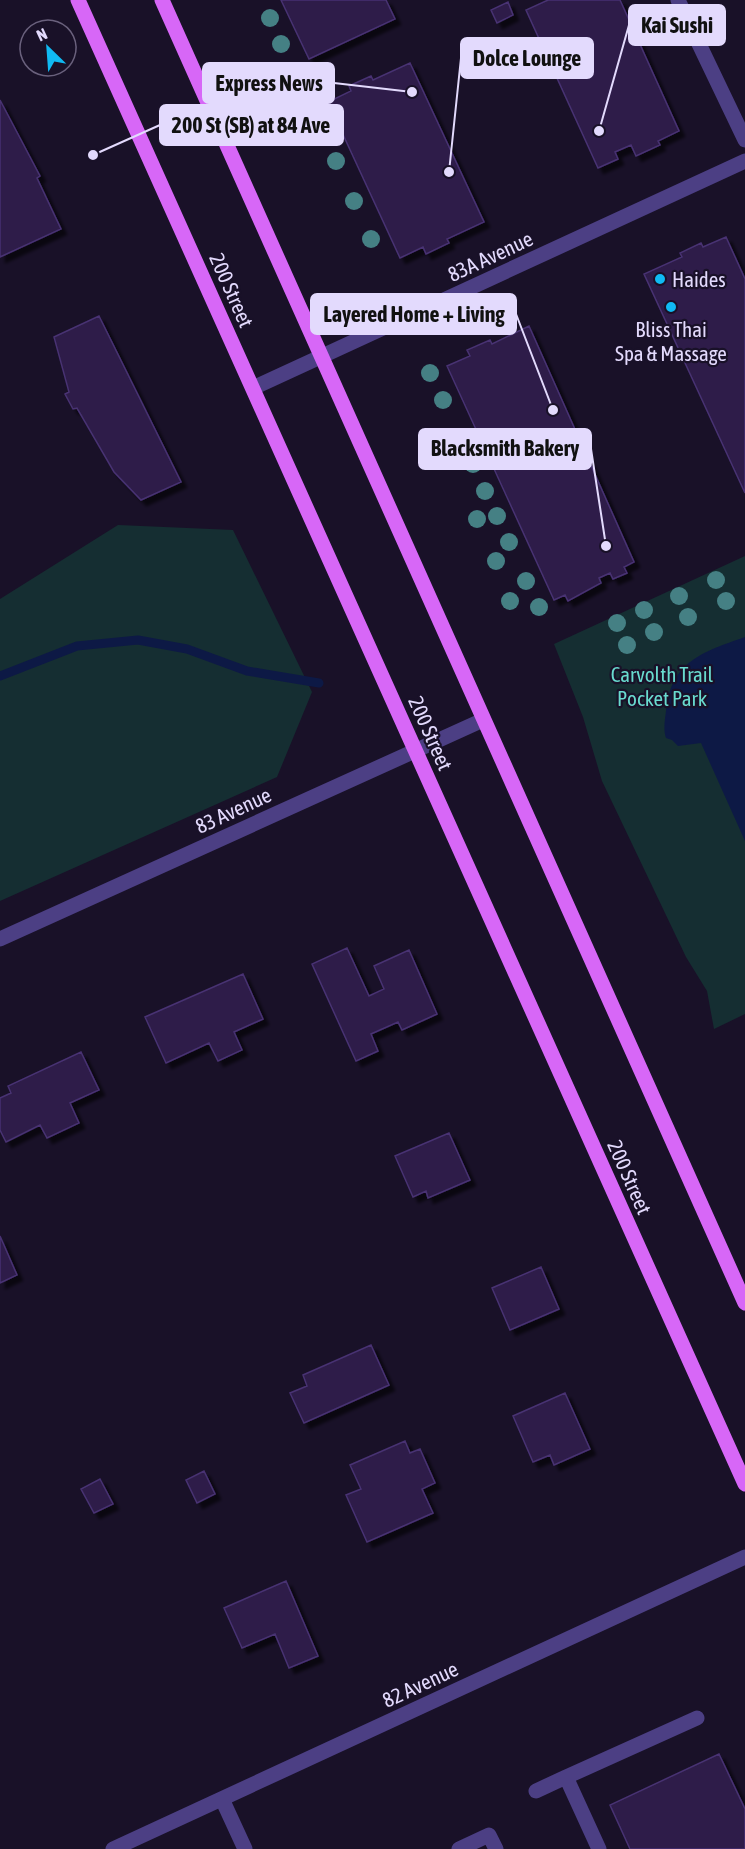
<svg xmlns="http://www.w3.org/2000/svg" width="745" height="1849" viewBox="0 0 745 1849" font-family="'Asap Condensed',sans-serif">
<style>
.green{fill:#152e32}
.water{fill:#0d1945}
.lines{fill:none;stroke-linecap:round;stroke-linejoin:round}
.stream{stroke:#0d1945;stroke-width:9}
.building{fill:#2d1e48;stroke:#483273;stroke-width:1.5;filter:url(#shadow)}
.minor{stroke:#4c3f84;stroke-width:15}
.major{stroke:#d767f7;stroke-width:15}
.tree{fill:#458084}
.poi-dot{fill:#10baf3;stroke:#191128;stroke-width:2}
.labels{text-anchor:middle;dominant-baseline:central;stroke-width:4.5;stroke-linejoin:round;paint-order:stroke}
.street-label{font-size:21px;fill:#e3dafd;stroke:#191128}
.poi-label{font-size:21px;fill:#e3dafd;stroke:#191128;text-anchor:start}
.park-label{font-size:21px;fill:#69dbcf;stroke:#191128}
.leader{fill:none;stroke:#e3dafd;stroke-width:2}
.callout-dot{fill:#e3dafd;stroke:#191128;stroke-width:2}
.callout{fill:#e3dafd;stroke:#e3dafd;stroke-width:2}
.callout-label{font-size:22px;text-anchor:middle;font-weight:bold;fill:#111}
</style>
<defs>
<filter id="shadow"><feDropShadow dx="5.5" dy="5.5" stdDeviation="1.5" flood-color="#0009"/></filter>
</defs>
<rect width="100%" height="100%" fill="#191128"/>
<!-- green -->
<path class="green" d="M118,525L233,530L312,692L277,777L0,901V599Z
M745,556V1014L714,1029L707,991L686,957L602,781L583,717L554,644Z"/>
<!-- water -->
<path class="water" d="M745,637V841L701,743L678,746L672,740L666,738C663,729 665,720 666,711C671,661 703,652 745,637Z"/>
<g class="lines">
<!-- stream -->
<path class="stream" d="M0,676L77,646L138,640L187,649L247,671L319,683"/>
</g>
<!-- building -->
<path class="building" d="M281,0H386L395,19L309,59Z
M548,0H620L679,131L658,141L660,145L636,156L631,145L615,152L618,159L598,168L526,10Z
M508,2L513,15L497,23L491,10Z
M410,63L484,222L447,239L449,243L426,254L423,247L400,258L328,102L351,91L349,86L371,76L373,80Z
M0,100L40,176L37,178L61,229L0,257Z
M726,237L745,279V493L644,274L682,257L680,253L701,243L703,247Z
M99,316L181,482L141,500L114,472L77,408L73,409L65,394L69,392L54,337Z
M529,326L634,562L624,567L627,573L613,579L610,573L599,578L601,583L568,601L565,595L554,600L447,366L470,356L467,350L490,340L492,344Z
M347,948L369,996L384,989L374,966L409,950L437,1014L402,1030L398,1022L371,1034L378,1051L356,1061L312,964Z
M243,974L263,1019L234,1032L242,1050L218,1061L209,1043L166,1063L145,1017Z
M81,1052L99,1090L70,1103L79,1123L47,1138L40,1125L6,1142L0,1130V1098L11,1093L8,1086Z
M449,1133L470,1180L428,1198L426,1191L413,1197L395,1156Z
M0,1236L17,1275L0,1283Z
M541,1267L559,1309L510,1330L492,1288Z
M371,1345L389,1385L304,1423L290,1393L307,1386L303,1375Z
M565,1393L590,1449L554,1465L550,1455L533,1462L513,1416Z
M405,1441L410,1453L420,1449L435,1483L422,1489L433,1513L367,1542L346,1495L361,1489L350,1465Z
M204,1471L215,1494L197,1503L186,1480Z
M100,1479L113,1504L94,1513L81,1489Z
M286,1581L318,1656L289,1668L275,1634L242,1648L224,1608Z
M719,1754L745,1809V1849H630L610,1805Z"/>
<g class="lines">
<!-- minor -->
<path class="minor" d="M678,0L745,140
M253,388L745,161
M0,939L483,720
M536,1791L566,1777
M222,1799L245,1849
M113,1849L745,1557
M459,1849L489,1835L496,1849
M599,1849L566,1777L697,1718"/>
<!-- major -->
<path class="major" d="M78,0L745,1484
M162,0L745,1303"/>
</g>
<!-- trees -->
<g class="tree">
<circle cx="270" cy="18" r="9"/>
<circle cx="281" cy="44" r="9"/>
<circle cx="311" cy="109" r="9"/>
<circle cx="324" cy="137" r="9"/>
<circle cx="336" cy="161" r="9"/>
<circle cx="354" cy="201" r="9"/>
<circle cx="371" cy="239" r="9"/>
<circle cx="430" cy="373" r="9"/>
<circle cx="443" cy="400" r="9"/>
<circle cx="473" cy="464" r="9"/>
<circle cx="485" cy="491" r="9"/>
<circle cx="497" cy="516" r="9"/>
<circle cx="477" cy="519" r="9"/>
<circle cx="509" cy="542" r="9"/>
<circle cx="496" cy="561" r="9"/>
<circle cx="716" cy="580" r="9"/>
<circle cx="526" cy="581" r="9"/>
<circle cx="679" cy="596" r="9"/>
<circle cx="510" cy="601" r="9"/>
<circle cx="726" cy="601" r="9"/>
<circle cx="539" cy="607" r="9"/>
<circle cx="644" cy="610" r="9"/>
<circle cx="688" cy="617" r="9"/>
<circle cx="617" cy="623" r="9"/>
<circle cx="654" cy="632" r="9"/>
<circle cx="627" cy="645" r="9"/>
</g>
<!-- markers -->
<g class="poi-dot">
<circle cx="660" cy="279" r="6"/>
<circle cx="671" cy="307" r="6"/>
</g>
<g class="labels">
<!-- street labels -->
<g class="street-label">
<text transform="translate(490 256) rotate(-25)">83A Avenue</text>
<text transform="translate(232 290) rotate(66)">200 Street</text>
<text transform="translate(431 733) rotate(66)">200 Street</text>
<text transform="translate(233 810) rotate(-25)">83 Avenue</text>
<text transform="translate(630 1177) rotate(66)">200 Street</text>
<text transform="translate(420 1684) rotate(-25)">82 Avenue</text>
</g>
<!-- poi labels -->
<g class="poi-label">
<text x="672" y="279">Haides</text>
<text x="671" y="329" text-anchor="middle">Bliss Thai<tspan x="671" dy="24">Spa &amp; Massage</tspan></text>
</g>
<!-- park labels -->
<g class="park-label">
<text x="662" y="674">Carvolth Trail<tspan x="662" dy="24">Pocket Park</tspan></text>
</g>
</g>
<!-- callouts -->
<path class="leader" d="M599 131L629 25M449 172L461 58M412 92L334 83M93 155L160 125M553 410L516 314M606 546L591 449"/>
<g class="callout-dot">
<circle cx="599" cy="131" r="6"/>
<circle cx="449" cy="172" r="6"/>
<circle cx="412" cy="92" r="6"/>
<circle cx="93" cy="155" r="6"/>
<circle cx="553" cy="410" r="6"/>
<circle cx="606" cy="546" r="6"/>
</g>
<g class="callout">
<rect x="629" y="5" width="96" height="40" rx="6"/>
<rect x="461" y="38" width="132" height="40" rx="6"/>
<rect x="203" y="63" width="131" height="40" rx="6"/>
<rect x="160" y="105" width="183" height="40" rx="6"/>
<rect x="311" y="294" width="205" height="40" rx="6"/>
<rect x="419" y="429" width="172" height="40" rx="6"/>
</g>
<g class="callout-label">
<text x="677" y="33">Kai Sushi</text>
<text x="527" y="66">Dolce Lounge</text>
<text x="269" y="91">Express News</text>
<text x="251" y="133">200 St (SB) at 84 Ave</text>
<text x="414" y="322">Layered Home + Living</text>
<text x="505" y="456">Blacksmith Bakery</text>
</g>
<!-- north arrow -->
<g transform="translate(48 48) rotate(335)"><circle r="28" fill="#191128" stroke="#6a617d" stroke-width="1.5"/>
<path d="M0-4.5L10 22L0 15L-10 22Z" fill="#10baf3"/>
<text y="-9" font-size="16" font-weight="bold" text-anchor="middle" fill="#e3dafd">N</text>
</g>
</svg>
